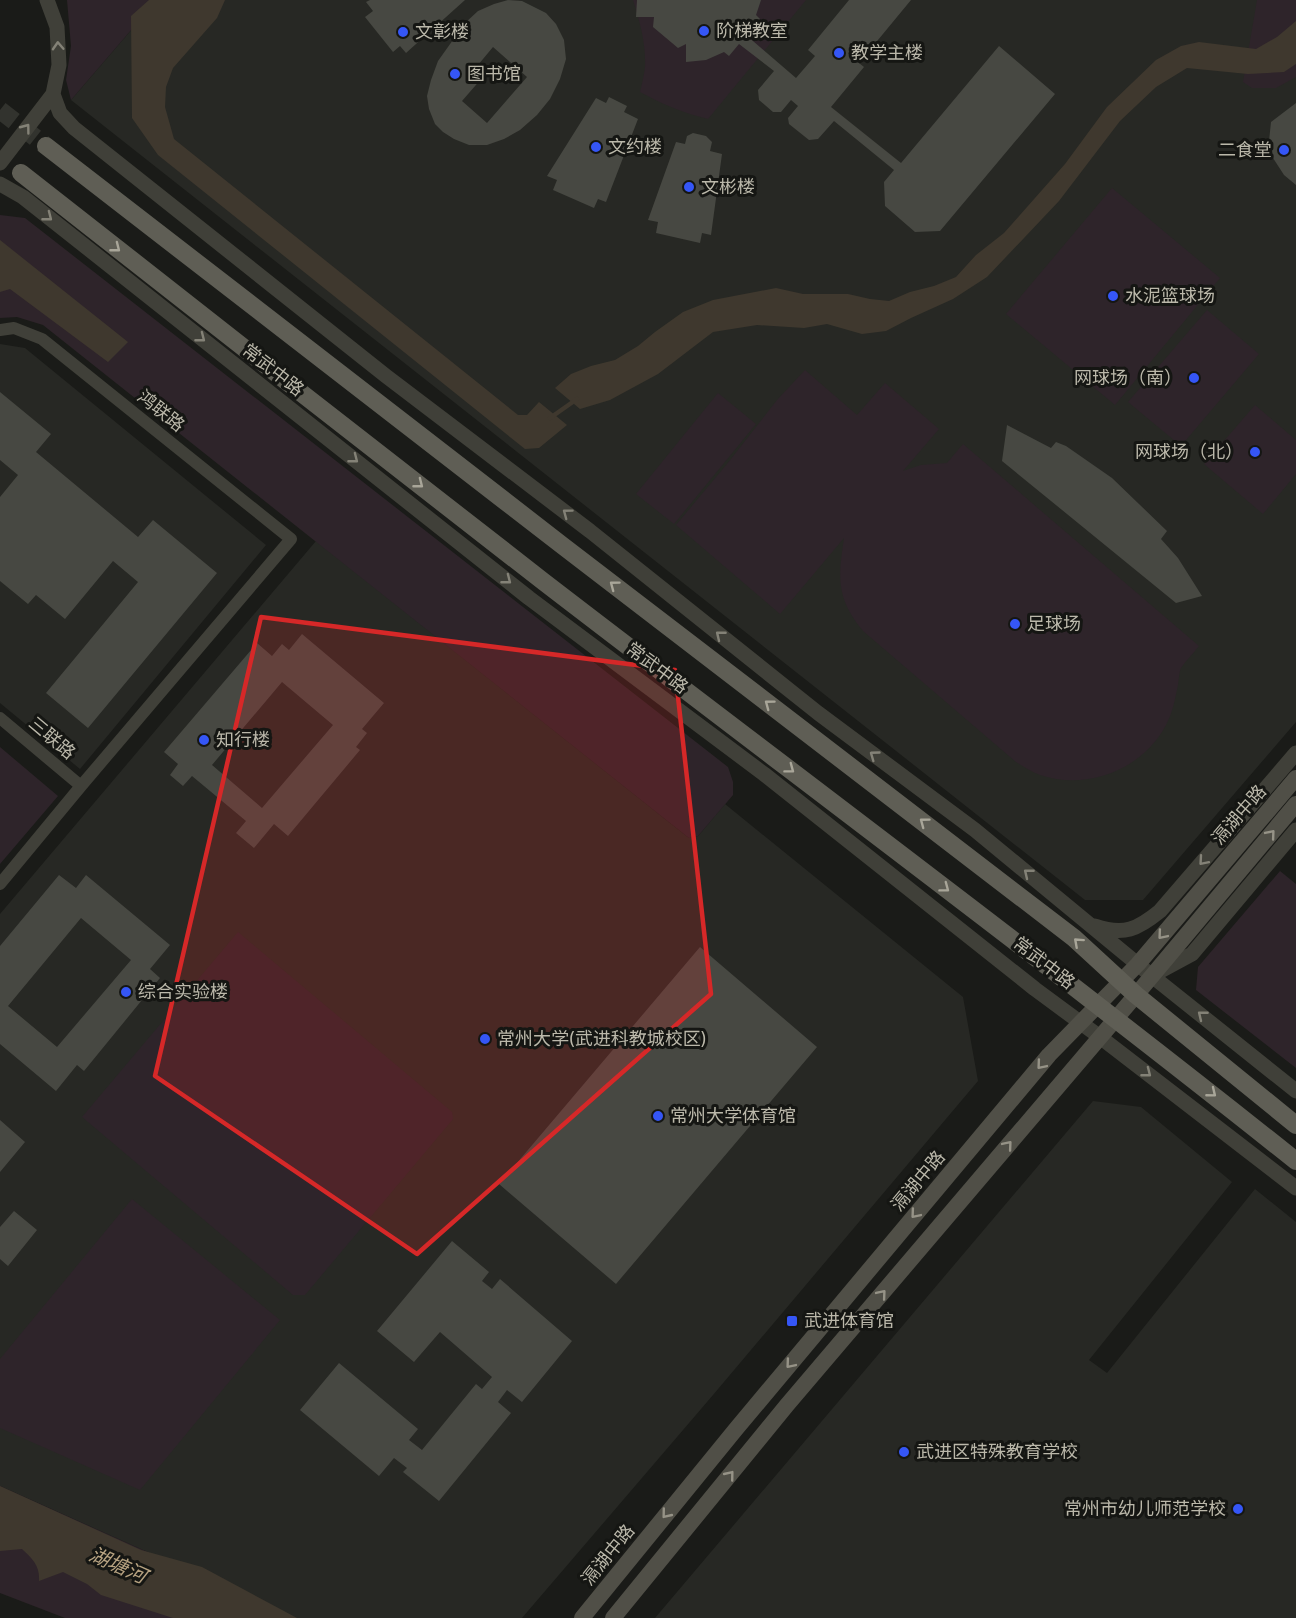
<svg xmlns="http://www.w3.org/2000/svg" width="1296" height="1618" viewBox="0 0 1296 1618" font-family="Cabin,'Noto Sans SC',sans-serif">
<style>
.built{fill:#272824}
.green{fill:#2e242a}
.water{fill:#3f382e}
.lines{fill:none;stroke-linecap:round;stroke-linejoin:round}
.stream{stroke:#3f382e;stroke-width:4.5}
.building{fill:#474842;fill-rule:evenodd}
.primary-tunnel{stroke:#32332e;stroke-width:18;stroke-dasharray:18 9;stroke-linecap:butt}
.minor{stroke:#404039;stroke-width:12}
.tertiary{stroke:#404039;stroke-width:15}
.secondary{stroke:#504f47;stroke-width:16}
.primary{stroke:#5f5e55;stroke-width:18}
.oneway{stroke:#848277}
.oneway2{stroke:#a9a699}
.oneway3{stroke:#969387}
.marked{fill:#d62828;fill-opacity:0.2;stroke:#d62828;stroke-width:4.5;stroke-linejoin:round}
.poi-dot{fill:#3556f6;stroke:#151613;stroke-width:2}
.labels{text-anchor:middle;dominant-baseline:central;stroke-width:6;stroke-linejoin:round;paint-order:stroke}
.poi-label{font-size:18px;fill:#bbb8aa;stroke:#151613;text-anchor:start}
.street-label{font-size:18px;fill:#bbb8aa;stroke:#151613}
.water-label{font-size:20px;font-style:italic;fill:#b6a281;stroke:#151613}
</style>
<rect width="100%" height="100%" fill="#1a1b18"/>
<!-- built -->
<path class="built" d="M157,0H1296V722L1143,900H1085L71,100Z
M0,344L25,348L266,545L80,769L0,703Z
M316,541L689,838L698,836L725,804L963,997L978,1081L713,1395L522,1618H295L0,1486V914Z
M1093,1101L1141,1107L1232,1182L1089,1360L1107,1373L1255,1189L1296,1222V1618H655Z"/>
<!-- green -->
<path class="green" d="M67,0H157L71,100L66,80L71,46Z
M633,0H806L708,119C683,113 662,104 640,92C642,84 644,75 645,67C646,44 640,22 633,0Z
M1257,0H1296V77L1276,88H1252L1243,82Z
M1112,188L1220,278L1115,405L1006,314Z
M0,215L25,218L728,767L733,782V795L698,836L689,838L43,325L17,317L0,318Z
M1207,310L1259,354L1181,446L1128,402Z
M805,370L857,415L885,383L939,429L903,471L921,465L947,463L963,444L1199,646C1194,653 1186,660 1181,668C1179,672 1179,680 1178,685C1175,699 1173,712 1166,725C1143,769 1088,791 1040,775C1032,772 1024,767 1016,762L863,631C836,598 838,578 844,538L780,614L676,525L727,464L777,400Z
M718,393L756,424L674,524L636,494Z
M1255,405L1296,440V474L1263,514L1204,464Z
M0,747L58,796L0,864Z
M1280,871L1296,884V1068L1196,990L1198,967Z
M238,932L452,1112L453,1119L305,1295H293L82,1117Z
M132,1199L280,1320L140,1490L0,1428V1359Z
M0,1486L295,1618H65L0,1593Z"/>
<!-- water -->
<path class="water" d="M149,0H225L217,18L173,68L166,87L165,107L174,139L518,415H527L539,402L567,425L539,448L525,449L158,155L132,118L131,16Z
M1296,21V64L1284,72L1248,74L1187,68L1156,87L1120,121L1059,201L987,277L953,299L911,318L886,331L862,334L827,324L804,328L757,325L713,332L658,374L610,400L580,409L555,388L571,374L591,366L615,360L638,346L655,332L683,312L713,300L776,288L803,294H848L870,299L889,301L910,292L934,286L956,277L976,255L1004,233L1065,164L1107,107L1156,60L1181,46L1199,42L1256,49L1277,37Z
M0,240L128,342L108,362L10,289L0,292Z
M0,1486L141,1550L202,1567L297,1618H173L101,1595L87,1584L63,1572L39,1581C40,1566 33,1559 22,1549L0,1551Z"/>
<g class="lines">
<!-- stream -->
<path class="stream" d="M550,418L577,399"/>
</g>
<!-- building -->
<path class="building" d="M370,0H465L406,53L400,46L393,52L365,17L373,11L366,2Z
M508,0L522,1L546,13L556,24L564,40L566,59L560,79L550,99L537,115L520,130L504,139L487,145H469L454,139L443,132L435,124L429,109L427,96L431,80L438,61L465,23L478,11L494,4ZM493,47L527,77L487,123L462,101L482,78L473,71Z
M637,0H761L756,15L760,19L746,35L796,78L815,56L808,50L849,0H911L859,63L864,67L831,107L901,163L999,46L1055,94L940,231L915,232L885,206L884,182L894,170L834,121L818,139L809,140L789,124L788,118L798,106L791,100L781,112H773L759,100L758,90L774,71L739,44L729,56L724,52L706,60L686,62V44L678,48L653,27L654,17H636Z
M609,97L627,106L624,112L638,119L606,202L598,199L594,208L553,190L557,180L547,176L596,98L606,103Z
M1296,103V185L1284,175L1273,158L1269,141L1271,122Z
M693,133L706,136L712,142L710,151L722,154L711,235L702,233L700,243L656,233L658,222L648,220L676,142L685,144L687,136Z
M0,392L51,434L36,452L138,537L153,520L217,573L88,728L46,693L138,582L113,561L65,619L36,595L28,604L0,581V497L18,475L0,460Z
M1007,425L1051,448L1056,442L1066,446L1112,478L1167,531L1161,539L1178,558L1202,596L1176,603L1002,461Z
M302,634L384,703L362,729L367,733L356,747L360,750L288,836L274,824L254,848L236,833L246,821L192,776L183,786L170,775L178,764L164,752L257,643L272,656L282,644L289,650ZM282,682L333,725L262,808L212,765Z
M59,875L76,888L86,875L170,945L150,969L160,978L84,1071L77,1065L56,1091L0,1044V946ZM81,918L131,960L57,1047L8,1006Z
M700,947L817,1047L616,1284L499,1184Z
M0,1120L25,1142L0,1172Z
M14,1211L37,1230L8,1266L0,1259V1227Z
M452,1241L489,1272L482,1281L492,1289L500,1279L572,1341L522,1402L507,1390L498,1402L511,1413L439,1501L403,1472L407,1468L394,1458L379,1476L300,1410L339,1363L418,1429L409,1440L422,1450L476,1384L482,1389L492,1377L440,1332L414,1362L377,1331Z"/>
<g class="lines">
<!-- primary-tunnel -->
<path class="primary-tunnel" d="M0,110L46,146"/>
<!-- minor -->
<path class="minor" d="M0,330L14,328L42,339L291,539L81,786L0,884
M0,718L81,786"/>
<!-- tertiary -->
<path class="tertiary" d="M53,94L60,113L74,128L386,376L590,531L818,713L975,830L1152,976L1296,1091
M0,163L53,94L59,65L57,27L47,0
M0,184L23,197L529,598L764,774L1035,989L1100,1037L1296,1188
M1095,926C1124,936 1138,929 1160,911L1296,753
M1155,974L1192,954L1296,830"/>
<!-- secondary -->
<path class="secondary" d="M582,1618L736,1429L1049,1055L1138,964L1296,778
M613,1618L787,1405L1136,995L1296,804"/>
<!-- primary -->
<path class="primary" d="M46,146L563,546L1074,938L1136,995L1296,1125
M21,173C195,309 369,447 544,582C795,775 1049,964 1296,1161"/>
</g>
<!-- one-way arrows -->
<defs><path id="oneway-chevron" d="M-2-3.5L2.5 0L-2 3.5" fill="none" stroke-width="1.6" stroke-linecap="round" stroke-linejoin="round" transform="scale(1.5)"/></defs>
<g class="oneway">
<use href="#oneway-chevron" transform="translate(58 46) rotate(-93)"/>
<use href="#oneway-chevron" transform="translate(26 128) rotate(-53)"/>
<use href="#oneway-chevron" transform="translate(48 217) rotate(38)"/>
<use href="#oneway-chevron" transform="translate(201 338) rotate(38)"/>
<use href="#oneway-chevron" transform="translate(354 459) rotate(38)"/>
<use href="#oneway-chevron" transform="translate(567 513) rotate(-143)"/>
<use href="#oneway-chevron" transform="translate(507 580) rotate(38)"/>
<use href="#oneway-chevron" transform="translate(720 635) rotate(-141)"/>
<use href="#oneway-chevron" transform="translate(874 755) rotate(-144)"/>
<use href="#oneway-chevron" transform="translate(1203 861) rotate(131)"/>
<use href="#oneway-chevron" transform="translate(1028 873) rotate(-141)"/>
<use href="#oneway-chevron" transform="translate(1202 1015) rotate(-141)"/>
<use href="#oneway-chevron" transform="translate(1147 1073) rotate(38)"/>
</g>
<g class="oneway2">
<use href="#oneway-chevron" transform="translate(116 248) rotate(38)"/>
<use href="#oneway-chevron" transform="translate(419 484) rotate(38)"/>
<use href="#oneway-chevron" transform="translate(614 585) rotate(-143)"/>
<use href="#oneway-chevron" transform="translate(769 704) rotate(-143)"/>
<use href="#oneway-chevron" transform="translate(790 769) rotate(37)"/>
<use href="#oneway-chevron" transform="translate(924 822) rotate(-143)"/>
<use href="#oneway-chevron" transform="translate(945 888) rotate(37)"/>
<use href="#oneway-chevron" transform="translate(1078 942) rotate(-138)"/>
<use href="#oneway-chevron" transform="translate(1212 1093) rotate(39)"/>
</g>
<g class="oneway3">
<use href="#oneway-chevron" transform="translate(1271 834) rotate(-50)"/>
<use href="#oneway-chevron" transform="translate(1162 935) rotate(130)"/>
<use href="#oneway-chevron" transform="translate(1041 1065) rotate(130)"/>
<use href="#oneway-chevron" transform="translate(1008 1145) rotate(-50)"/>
<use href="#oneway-chevron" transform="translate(915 1214) rotate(130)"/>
<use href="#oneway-chevron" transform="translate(882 1294) rotate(-50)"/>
<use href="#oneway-chevron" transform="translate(790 1364) rotate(130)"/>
<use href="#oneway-chevron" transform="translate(730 1475) rotate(-51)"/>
<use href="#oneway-chevron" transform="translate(666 1514) rotate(129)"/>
</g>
<!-- marked area -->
<path class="marked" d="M261,617L675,670L711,994L417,1254L155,1076Z"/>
<!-- markers -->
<g class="poi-dot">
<circle cx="704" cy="31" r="6"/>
<circle cx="403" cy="32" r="6"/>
<circle cx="839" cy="53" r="6"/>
<circle cx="455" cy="74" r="6"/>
<circle cx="596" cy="147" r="6"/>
<circle cx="1284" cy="150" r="6"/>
<circle cx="689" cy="187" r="6"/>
<circle cx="1113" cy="296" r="6"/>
<circle cx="1194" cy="378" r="6"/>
<circle cx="1255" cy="452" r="6"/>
<circle cx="1015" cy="624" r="6"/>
<circle cx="204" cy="740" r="6"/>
<circle cx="126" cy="992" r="6"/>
<circle cx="485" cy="1039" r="6"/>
<circle cx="658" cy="1116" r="6"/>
<rect x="786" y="1315" width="12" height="12" rx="3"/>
<circle cx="904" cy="1452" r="6"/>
<circle cx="1238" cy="1509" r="6"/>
</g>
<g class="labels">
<!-- poi labels -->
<g class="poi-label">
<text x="716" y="31">阶梯教室</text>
<text x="415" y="32">文彰楼</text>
<text x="851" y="53">教学主楼</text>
<text x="467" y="74">图书馆</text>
<text x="608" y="147">文约楼</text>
<text x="1272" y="150" text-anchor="end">二食堂</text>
<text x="701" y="187">文彬楼</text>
<text x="1125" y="296">水泥篮球场</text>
<text x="1182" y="378" text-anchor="end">网球场（南）</text>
<text x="1243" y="452" text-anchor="end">网球场（北）</text>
<text x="1027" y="624">足球场</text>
<text x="216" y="740">知行楼</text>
<text x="138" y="992">综合实验楼</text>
<text x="497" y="1039">常州大学(武进科教城校区)</text>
<text x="670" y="1116">常州大学体育馆</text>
<text x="804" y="1321">武进体育馆</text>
<text x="916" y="1452">武进区特殊教育学校</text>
<text x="1226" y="1509" text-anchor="end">常州市幼儿师范学校</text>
</g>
<!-- street labels -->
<g class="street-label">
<text transform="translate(273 370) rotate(38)">常武中路</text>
<text transform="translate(161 411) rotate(39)">鸿联路</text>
<text transform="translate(657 668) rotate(37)">常武中路</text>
<text transform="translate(52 738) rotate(40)">三联路</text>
<text transform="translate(1239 815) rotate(-49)">滆湖中路</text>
<text transform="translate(1044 963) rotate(38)">常武中路</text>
<text transform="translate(918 1181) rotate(-50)">滆湖中路</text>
<text transform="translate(608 1555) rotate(-51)">滆湖中路</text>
</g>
<!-- water labels -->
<g class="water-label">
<text transform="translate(118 1565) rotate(24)">湖塘河</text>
</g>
</g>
</svg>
